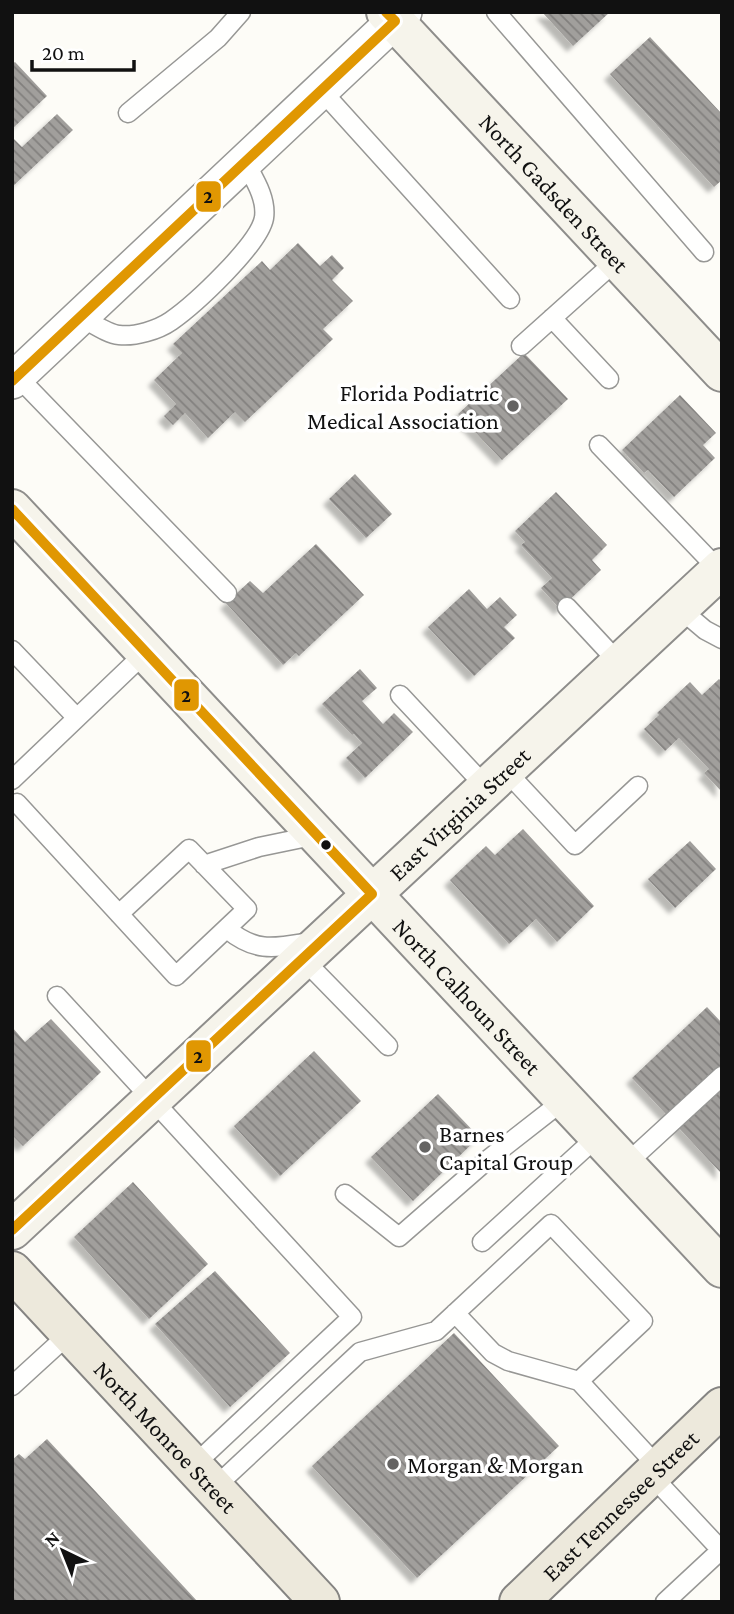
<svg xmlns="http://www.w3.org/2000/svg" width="734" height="1614" viewBox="0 0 734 1614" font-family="'Crimson Pro',serif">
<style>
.building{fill:url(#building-back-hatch);filter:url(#shadow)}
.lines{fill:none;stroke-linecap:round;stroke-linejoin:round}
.lane-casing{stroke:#979795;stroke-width:21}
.street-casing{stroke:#979795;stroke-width:38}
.secondary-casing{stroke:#8e8d8b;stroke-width:42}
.primary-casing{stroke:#858482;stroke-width:42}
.lane{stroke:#fffffe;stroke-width:18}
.street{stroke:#fffffe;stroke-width:35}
.secondary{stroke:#f6f4eb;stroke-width:38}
.primary{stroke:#ede9dc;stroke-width:38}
.bus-1-casing{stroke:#fff;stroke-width:16}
.bus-1{stroke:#e09702;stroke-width:10}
.poi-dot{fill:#646362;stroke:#fff;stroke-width:2.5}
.bus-dot{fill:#111;stroke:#fff;stroke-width:2.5}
.labels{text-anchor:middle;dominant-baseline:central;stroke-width:7;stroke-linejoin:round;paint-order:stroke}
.street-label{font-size:24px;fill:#111;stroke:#fff}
.poi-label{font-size:24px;fill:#111;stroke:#fff;text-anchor:start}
.line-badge{stroke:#fff;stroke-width:2.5}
.pale-badge-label{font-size:19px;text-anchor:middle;font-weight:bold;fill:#111}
</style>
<defs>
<pattern id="building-back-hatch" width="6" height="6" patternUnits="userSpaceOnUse" patternTransform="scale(1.75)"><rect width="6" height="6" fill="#a19f9c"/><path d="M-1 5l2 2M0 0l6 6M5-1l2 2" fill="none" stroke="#82807e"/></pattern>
<filter id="shadow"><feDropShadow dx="-6" dy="6" stdDeviation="2" flood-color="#0004"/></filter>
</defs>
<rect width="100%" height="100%" fill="#fdfcf7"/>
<!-- building -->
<path class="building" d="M542,12H610L573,46Z
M650,37L722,114V180L714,187L610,74Z
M15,62L47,96L12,129V64Z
M57,114L73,130L12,187V137L22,147Z
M298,243L320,266L332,255L344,268L332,280L353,301L323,329L333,339L245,422L235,412L208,438L185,413L173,425L164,416L176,404L154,380L182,353L173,344L262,261L270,270Z
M524,353L568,399L502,460L458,414Z
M680,395L716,433L703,445L715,458L674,497L648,470L644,473L622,450Z
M355,474L392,514L366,538L329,499Z
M556,492L607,545L592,560L601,570L560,609L541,588L552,578L521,545L525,542L515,531Z
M316,544L364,595L299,656L296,653L283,665L226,603L250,581L263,593Z
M469,589L487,609L500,597L517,615L504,627L515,638L474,676L428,627Z
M360,669L377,688L362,701L383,724L394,713L413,732L365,778L346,758L362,743L354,734L352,735L322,704Z
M719,679L722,682V792L704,773L709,769L679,738L665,751L644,729L659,715L657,713L690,682L702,695Z
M523,829L594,906L557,942L536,919L509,944L450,880L486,846L495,855Z
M690,841L716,869L675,908L648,879Z
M707,1007L722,1023V1174L632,1078Z
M51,1019L101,1072L23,1146L12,1135V1027L25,1042Z
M314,1051L361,1101L280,1176L234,1126Z
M438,1094L479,1137L413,1201L371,1157Z
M133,1182L208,1264L149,1319L74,1237Z
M215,1271L290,1353L230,1407L155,1324Z
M454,1333L559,1446L417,1578L312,1466Z
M47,1439L198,1602H12V1460L19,1454L25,1459Z"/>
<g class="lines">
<!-- lane casing -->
<g class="lane-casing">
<path id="lane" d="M496,12L704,252
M321,90L510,299
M128,113L218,38L241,12
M80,317C91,322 107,334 119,335C135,337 158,330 171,321C194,305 259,245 264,218C267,198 254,179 245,162
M552,318L609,379
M521,346L617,260
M17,376L227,593
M599,445L719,570
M567,607L619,663
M679,608L705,630L722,639
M12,650L77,718
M400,695L486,787
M505,770L575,845L638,786
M12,780L146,652
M17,803L176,976L247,909L189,849L119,914
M204,865L259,847L317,835
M227,929C256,953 274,948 310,942
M303,959L388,1046
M57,996L352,1317L193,1466
M625,1165L722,1076
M345,1194L399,1237L486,1161L564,1100
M482,1242L598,1136
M455,1313L493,1353L508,1361L579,1381L659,1468
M12,1386L70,1333
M651,1475L721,1550
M214,1488L360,1352L436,1331L551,1224L643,1321L579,1381
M665,1602L722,1549"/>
</g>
<!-- street casing -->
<g class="street-casing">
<path id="street" d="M12,381L404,12"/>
</g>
<!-- secondary casing -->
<g class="secondary-casing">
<g id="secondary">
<path id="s1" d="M386,12L722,372"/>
<path id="s2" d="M12,509L722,1268"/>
<path id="s3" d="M12,1230L722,568"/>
</g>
</g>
<!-- primary casing -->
<g class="primary-casing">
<g id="primary">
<path id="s4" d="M12,1271L320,1602"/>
<path id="s5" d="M519,1602L722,1407"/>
</g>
</g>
<!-- lane -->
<use href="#lane" class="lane"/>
<!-- street -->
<use href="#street" class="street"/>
<!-- secondary -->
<use href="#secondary" class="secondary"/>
<!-- primary -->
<use href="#primary" class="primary"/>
<!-- bus-1 casing -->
<g class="bus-1-casing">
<path id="bus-1" d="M12,381L395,21L386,12
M12,509L372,894L12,1230"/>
</g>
<!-- bus-1 -->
<use href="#bus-1" class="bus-1"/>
</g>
<!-- markers -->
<g class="poi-dot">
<circle cx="513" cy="406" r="7"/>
<circle cx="425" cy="1147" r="7"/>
<circle cx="393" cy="1464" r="7"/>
</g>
<circle class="bus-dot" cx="326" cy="845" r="6"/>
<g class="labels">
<!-- street labels -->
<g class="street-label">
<text stroke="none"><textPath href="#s1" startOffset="247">North Gadsden Street</textPath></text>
<text stroke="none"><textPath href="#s3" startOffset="611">East Virginia Street</textPath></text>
<text stroke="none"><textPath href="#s2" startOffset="667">North Calhoun Street</textPath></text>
<text stroke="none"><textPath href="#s4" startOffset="226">North Monroe Street</textPath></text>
<text stroke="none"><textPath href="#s5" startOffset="140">East Tennessee Street</textPath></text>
</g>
<!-- poi labels -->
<g class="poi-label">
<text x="499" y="392" text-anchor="end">Florida Podiatric<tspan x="499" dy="28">Medical Association</tspan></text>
<text x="439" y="1133">Barnes<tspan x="439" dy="28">Capital Group</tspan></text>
<text x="407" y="1464">Morgan &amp; Morgan</text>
</g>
</g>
<g class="line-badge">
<rect x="195" y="180" width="27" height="33" rx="7" fill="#e09702"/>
<rect x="173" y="678" width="27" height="34" rx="7" fill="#e09702"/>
<rect x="185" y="1039" width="27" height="34" rx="7" fill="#e09702"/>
</g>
<g class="pale-badge-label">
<text x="208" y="203">2</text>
<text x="186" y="702">2</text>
<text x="198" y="1063">2</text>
</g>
<!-- border -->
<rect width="734" height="1614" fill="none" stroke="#111111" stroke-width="28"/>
<!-- north arrow -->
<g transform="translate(63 1551) rotate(317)" stroke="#ffffff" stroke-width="5" paint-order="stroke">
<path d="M0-5L12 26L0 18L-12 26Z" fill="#111111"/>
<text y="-10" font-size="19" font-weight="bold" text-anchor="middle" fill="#111111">N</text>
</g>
<!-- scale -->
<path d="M32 60v10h102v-10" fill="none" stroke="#111111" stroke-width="3.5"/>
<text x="42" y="60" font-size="21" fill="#111111" stroke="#ffffff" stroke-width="5" paint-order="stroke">20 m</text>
</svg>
